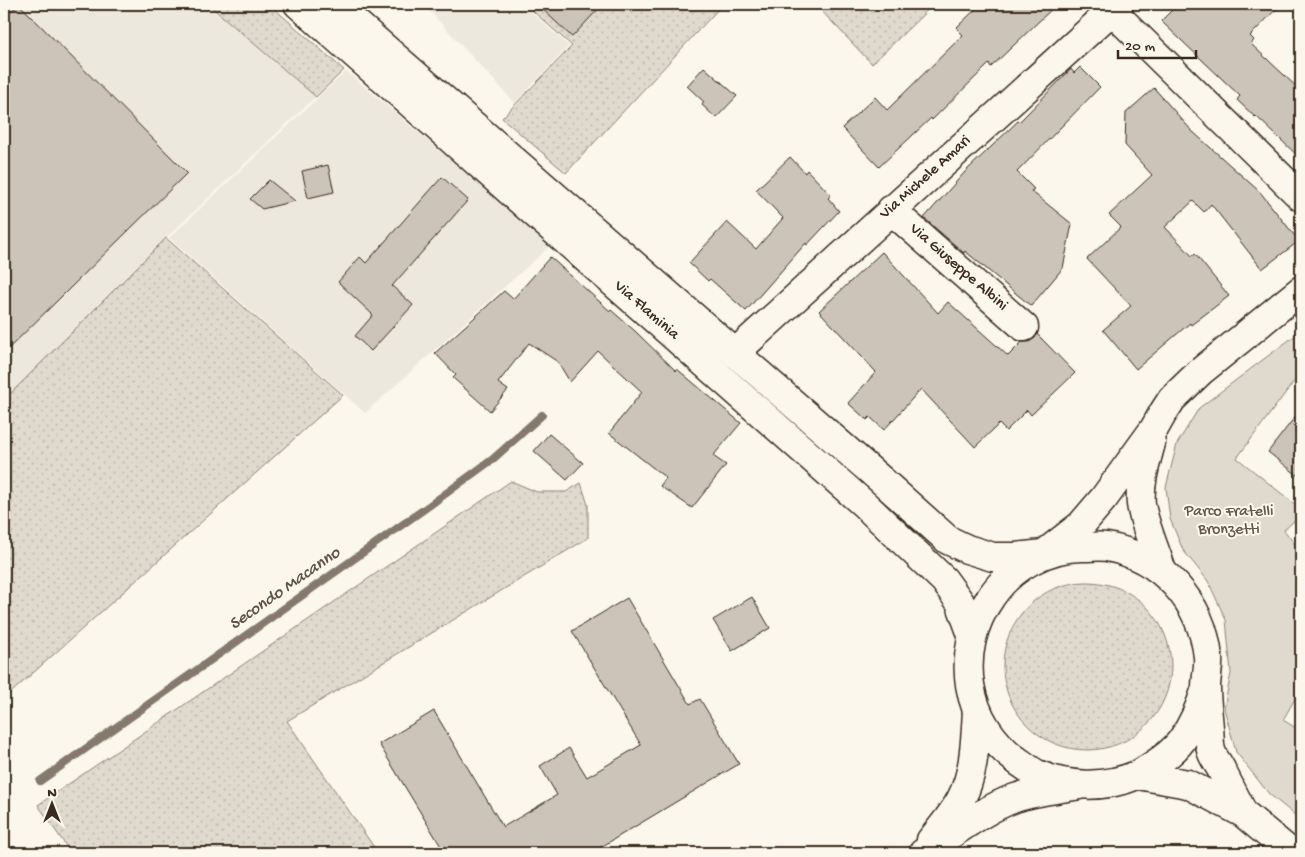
<svg xmlns="http://www.w3.org/2000/svg" width="1305" height="857" viewBox="0 0 1305 857" font-family="'Gochi Hand',sans-serif">
<style>
.built{fill:#ede8dd}
.grass{fill:url(#grass-dots);stroke:#8d8276}
.park{fill:#dfd9ce;stroke:#8d8276}
.lines{fill:none;stroke-linecap:round;stroke-linejoin:round}
.stream{stroke:#85796d;stroke-width:8}
.building{fill:#ccc4b9;stroke:#3b2a1e}
.minor-casing{stroke:#3b2a1e;stroke-width:31}
.major-casing{stroke:#3b2a1e;stroke-width:31}
.minor{stroke:#fbf7ec;stroke-width:28}
.major{stroke:#fbf7ec;stroke-width:28}
.labels{text-anchor:middle;dominant-baseline:central;stroke-width:4;stroke-linejoin:round;paint-order:stroke}
.street-label{font-size:16px;fill:#3b2a1e;stroke:#fbf7ec}
.park-label{font-size:16px;fill:#64564a;stroke:#fbf7ec}
.water-label{font-size:18px;font-style:italic;fill:#605246;stroke:#fbf7ec}
</style>
<defs>
<pattern id="grass-dots" width="8" height="8" patternUnits="userSpaceOnUse" patternTransform="scale(1.25)"><rect width="8" height="8" fill="#dfd9ce"/><path d="M2 2h.1M6 6h.1" fill="none" stroke="#c0bab0" stroke-width="1.8" stroke-linecap="round"/></pattern>
</defs>
<rect width="100%" height="100%" fill="#fbf7ec"/>
<filter id="ink" filterUnits="userSpaceOnUse"><feTurbulence type="fractalNoise" baseFrequency=".02" numOctaves="2"/><feDisplacementMap in="SourceGraphic" scale="10" xChannelSelector="R" yChannelSelector="G"/><feConvolveMatrix kernelMatrix="1 2 1 2 8 2 1 2 1" color-interpolation-filters="sRGB"/></filter>
<g filter="url(#ink)">
<!-- built -->
<path class="built" d="M4,4H269L344,70L166,238L4,400Z
M423,4H522L569,46L515,103Z
M346,71L551,245L365,413L169,238Z"/>
<!-- grass -->
<path class="grass" d="M208,4H269L344,70L316,97Z
M525,4H723L566,173L502,118L572,46Z
M815,4H934L872,64Z
M166,238L343,395L4,699V400Z
M511,481L537,492H566L581,483L588,505V538L287,721L378,853H71L38,805Z
M1003 666a84 84 0 1 1 168 0a84 84 0 1 1-168 0Z"/>
<!-- park -->
<path class="park" d="M1301,331V372L1237,458L1301,509V515L1284,530L1301,552V688L1283,720L1301,731V820L1269,794L1236,752L1224,708L1231,673L1226,620L1208,581L1183,550L1170,519L1166,487L1177,444L1199,408Z"/>
<g class="lines">
<!-- stream -->
<path class="stream" d="M40,781L430,505L493,459L542,415"/>
</g>
<!-- building -->
<path class="building" d="M19,4L187,173L4,353V18Z
M537,4H603L572,37Z
M981,4H1057L991,67L989,64L932,120L931,118L879,167L842,128L875,97L887,110L963,35L956,28Z
M1178,4H1281L1250,36L1254,40L1251,44L1301,91V159L1256,116L1255,117L1237,100L1240,96L1161,21Z
M704,67L737,96L716,118L702,105L704,102L687,86Z
M1080,67L1100,87L1017,172L1034,189L1031,191L1072,224L1063,268L1031,306L965,251L964,253L924,218L965,172L1019,120L1020,121L1069,71L1071,69L1074,73Z
M1154,88L1192,131L1260,192L1299,241L1262,269L1211,204L1204,212L1193,201L1165,227L1192,256L1195,254L1229,296L1191,325L1190,323L1136,369L1103,330L1131,306L1087,259L1121,227L1109,215L1152,175L1125,145L1126,113Z
M790,157L805,173L807,170L831,195L828,198L839,211L807,245L806,243L746,311L710,279L708,281L689,263L727,222L756,249L783,218L756,190Z
M328,165L334,192L308,198L302,171Z
M442,177L468,200L392,286L413,305L371,351L355,336L373,315L338,282L360,257L366,263Z
M269,180L295,201L262,209L250,199Z
M882,252L938,313L948,302L1008,356L1022,342H1029L1035,338L1037,334L1075,373L1031,415L1027,410L1006,431L999,424L975,447L921,389L884,430L870,417L867,420L848,403L876,372L819,311Z
M550,257L610,311L611,310L636,332L676,371L677,369L741,423L713,456L726,465L692,508L660,486L666,478L609,433L642,392L598,351L570,382L558,362L529,343L498,383L508,390L490,411L453,378L456,375L435,353L504,291L513,299Z
M1301,409V478L1268,452Z
M549,434L583,463L567,480L534,451Z
M752,597L770,628L732,651L713,620Z
M627,598L690,704L700,699L739,764L591,853H445L379,744L434,711L503,827L557,795L540,766L569,748L587,777L641,745L572,631Z"/>
<g class="lines">
<!-- minor casing -->
<g class="minor-casing">
<path id="minor" d="M1112,11L1301,197
M891,210L1024,327
M735,353L1119,4
M1151,443C1146,462 1139,484 1141,504C1144,525 1156,551 1162,571
M1044,554L1081,525L1104,498L1154,429L1163,413L1172,399L1200,372L1301,290
M931,840C942,827 953,814 961,799C975,772 975,740 977,711
M923,853C951,835 984,809 1015,798C1036,791 1058,789 1079,785"/>
</g>
<!-- major casing -->
<g class="major-casing">
<path id="major" d="M298,4L865,505L944,580L960,602L972,635
M334,4L880,479L948,540L967,549L993,557H1015L1044,554
M1206,688C1200,708 1194,723 1182,740C1174,751 1163,759 1152,766C1147,769 1142,773 1137,775C1106,788 1068,788 1037,774C1031,771 1025,766 1019,762C964,724 953,651 991,597C1011,567 1048,546 1085,547C1092,547 1100,546 1107,547C1162,557 1202,602 1208,657C1209,667 1206,677 1206,688C1206,701 1208,714 1209,728C1210,734 1209,743 1211,750C1212,756 1218,763 1221,769C1228,784 1236,798 1243,813
M1138,775L1188,784L1243,813L1291,853"/>
</g>
<!-- minor -->
<use href="#minor" class="minor"/>
<!-- major -->
<use href="#major" class="major"/>
</g>
</g>
<g class="labels">
<!-- street labels -->
<g class="street-label">
<text transform="translate(926 178) rotate(-42)">Via Michele Amari</text>
<text transform="translate(958 268) rotate(41)">Via Giuseppe Albini</text>
<text transform="translate(646 311) rotate(41)">Via Flaminia</text>
</g>
<!-- park labels -->
<g class="park-label">
<text x="1229" y="512">Parco Fratelli<tspan x="1229" dy="18">Bronzetti</tspan></text>
</g>
<!-- water labels -->
<g class="water-label">
<text transform="translate(285 589) rotate(-35)">Secondo Macanno</text>
</g>
</g>
<!-- margin -->
<rect width="1305" height="857" fill="none" stroke="#fbf7ec" stroke-width="20"/>
<rect x="10" y="10" width="1285" height="837" fill="none" stroke="#3b2a1e" stroke-width="2" filter="url(#ink)"/>
<!-- north arrow -->
<g transform="translate(52 804)" stroke="#fbf7ec" stroke-width="4" paint-order="stroke">
<path d="M0-4L9 19L0 12L-9 19Z" fill="#3b2a1e"/>
<text y="-8" font-size="14" font-weight="bold" text-anchor="middle" fill="#3b2a1e">N</text>
</g>
<!-- scale -->
<path d="M1118 50v8h78v-8" fill="none" stroke="#3b2a1e" stroke-width="2.5"/>
<text x="1125" y="50" font-size="15" fill="#3b2a1e" stroke="#fbf7ec" stroke-width="4" paint-order="stroke">20 m</text>
</svg>
